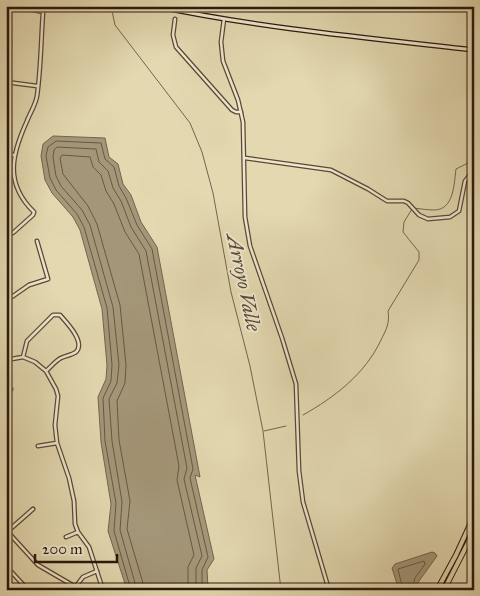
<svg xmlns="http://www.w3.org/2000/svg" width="480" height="596" viewBox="0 0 480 596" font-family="'IM FELL Great Primer',serif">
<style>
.water{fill:#a49779;stroke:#74644e}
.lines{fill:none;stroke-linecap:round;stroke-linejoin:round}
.shore{stroke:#685843;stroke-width:1}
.stream{stroke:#74644e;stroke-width:1}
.minor-casing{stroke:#594836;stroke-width:5}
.tertiary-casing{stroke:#594836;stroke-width:5}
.secondary-casing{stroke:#2b180d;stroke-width:5.5}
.trunk-casing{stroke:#2b180d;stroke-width:6}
.minor{stroke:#ede6cc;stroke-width:2.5}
.tertiary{stroke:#ede6cc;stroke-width:2.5}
.secondary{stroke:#ede6cc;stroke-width:3}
.trunk{stroke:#e3d8b0;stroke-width:4}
.labels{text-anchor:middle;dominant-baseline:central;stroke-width:4;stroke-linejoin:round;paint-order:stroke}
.water-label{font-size:20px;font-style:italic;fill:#5b4b38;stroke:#ede6cc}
</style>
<rect width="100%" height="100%" fill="#e3d8b0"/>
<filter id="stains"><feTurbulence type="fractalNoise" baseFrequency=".004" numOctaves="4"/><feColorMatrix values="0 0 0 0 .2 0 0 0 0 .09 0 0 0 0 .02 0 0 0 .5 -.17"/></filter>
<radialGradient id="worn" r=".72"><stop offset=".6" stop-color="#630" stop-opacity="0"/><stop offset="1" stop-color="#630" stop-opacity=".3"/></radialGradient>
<!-- water -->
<path class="water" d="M53,136L105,138L109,157L118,164L123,184L131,195L141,222L157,247L200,477L195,475L214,559L207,570L208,587L203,590H127L108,531L111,504L101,442L98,397L106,379L107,365L102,309L80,230L73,217L52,193L45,180L41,156L43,144Z
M432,552L435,553L437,556L419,581L415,590H399L392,568L395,564Z"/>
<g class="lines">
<!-- shore -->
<path class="shore" d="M131,590L114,531L116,503L105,441L103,398L111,381L112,365L107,308L84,227L77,214L56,190L50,178L46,156L48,147L56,141L101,143L105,159L114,167L119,186L126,198L137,225L152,249L193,469L190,478L208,557L202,570V590
M137,590L120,530L122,502L112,441L109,399L117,383L119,365L113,307L90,225L82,210L61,186L56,176L53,157L54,150L57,147L96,149L99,162L108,171L113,188L121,201L131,227L146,251L187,468L184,479L202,556L196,568V590
M145,590L127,529L130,501L119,440L117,401L125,383L126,365L120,305L97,224L88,206L63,174L60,158L62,155L90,157L93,167L101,175L106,191L114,204L125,232L139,254L179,466L177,480L194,555L188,567V590
M403,590L398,569L424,561L425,564L415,578L412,590"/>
<!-- stream -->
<path class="stream" d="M111,6L115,25L190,123L202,152L213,193L231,292L250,366L263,431L281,590
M414,208C421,209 428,210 434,210C454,210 454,184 456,169L474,160
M303,415C335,397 365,374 381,340C386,330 390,323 388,311L419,260V252L403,232L404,222L412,209
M264,431L286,426
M468,575L474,565"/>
<!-- minor casing -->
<g class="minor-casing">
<path id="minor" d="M175,19L173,35L176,47L232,110L236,112H241
M6,41L10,43
M6,82L37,86
M245,158L331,170L368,189L387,201H404L408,203L419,215L428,219L450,217L459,211L465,181L474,170
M6,233L11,234L14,232L33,215L34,212C4,183 12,154 27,121C30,113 36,104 37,96C41,68 41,40 43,12L16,6
M6,292L11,297
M6,301L29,285L48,279L37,241
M23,357L27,341L53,315H60C66,322 86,342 76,352C72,355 65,356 61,358C55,361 51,367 46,371
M6,360L23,357L35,362L46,371L56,389L58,396L55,425L57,443L69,478L74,501L75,524L78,532L89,547L103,590
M6,402L11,389
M38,446L57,443
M6,530L38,565L74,586
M8,531L33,509
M66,537L78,532"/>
</g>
<!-- tertiary casing -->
<g class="tertiary-casing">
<path id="tertiary" d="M224,19L221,42L223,61L238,100L243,122L245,217L250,246L282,338L296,384L299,471L303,502L329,590
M6,154L14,155
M6,566L28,590
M73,590L83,577L97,571"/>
</g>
<!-- secondary casing -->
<g class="secondary-casing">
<path id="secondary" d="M155,6C260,28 367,38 474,50"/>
</g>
<!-- trunk casing -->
<g class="trunk-casing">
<path id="trunk" d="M437,590L456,555L474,516
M444,590L474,531"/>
</g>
<!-- minor -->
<use href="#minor" class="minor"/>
<!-- tertiary -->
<use href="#tertiary" class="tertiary"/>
<!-- secondary -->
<use href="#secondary" class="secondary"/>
<!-- trunk -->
<use href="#trunk" class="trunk"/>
</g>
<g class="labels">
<!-- water labels -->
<g class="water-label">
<text transform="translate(244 282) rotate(78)">Arroyo Valle</text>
</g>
</g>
<!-- margin -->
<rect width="480" height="596" fill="none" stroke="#e3d8b0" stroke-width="25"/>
<rect x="8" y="8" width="465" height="581" fill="none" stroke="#2b180d" stroke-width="2.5"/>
<rect x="12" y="12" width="455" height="571" fill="none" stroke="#2b180d"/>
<!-- scale -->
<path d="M35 554v8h82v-8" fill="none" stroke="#2b180d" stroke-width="2.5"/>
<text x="42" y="554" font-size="15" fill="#2b180d" stroke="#ede6cc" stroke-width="4" paint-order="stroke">200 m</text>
<rect width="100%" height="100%" filter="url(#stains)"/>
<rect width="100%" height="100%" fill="url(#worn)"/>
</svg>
